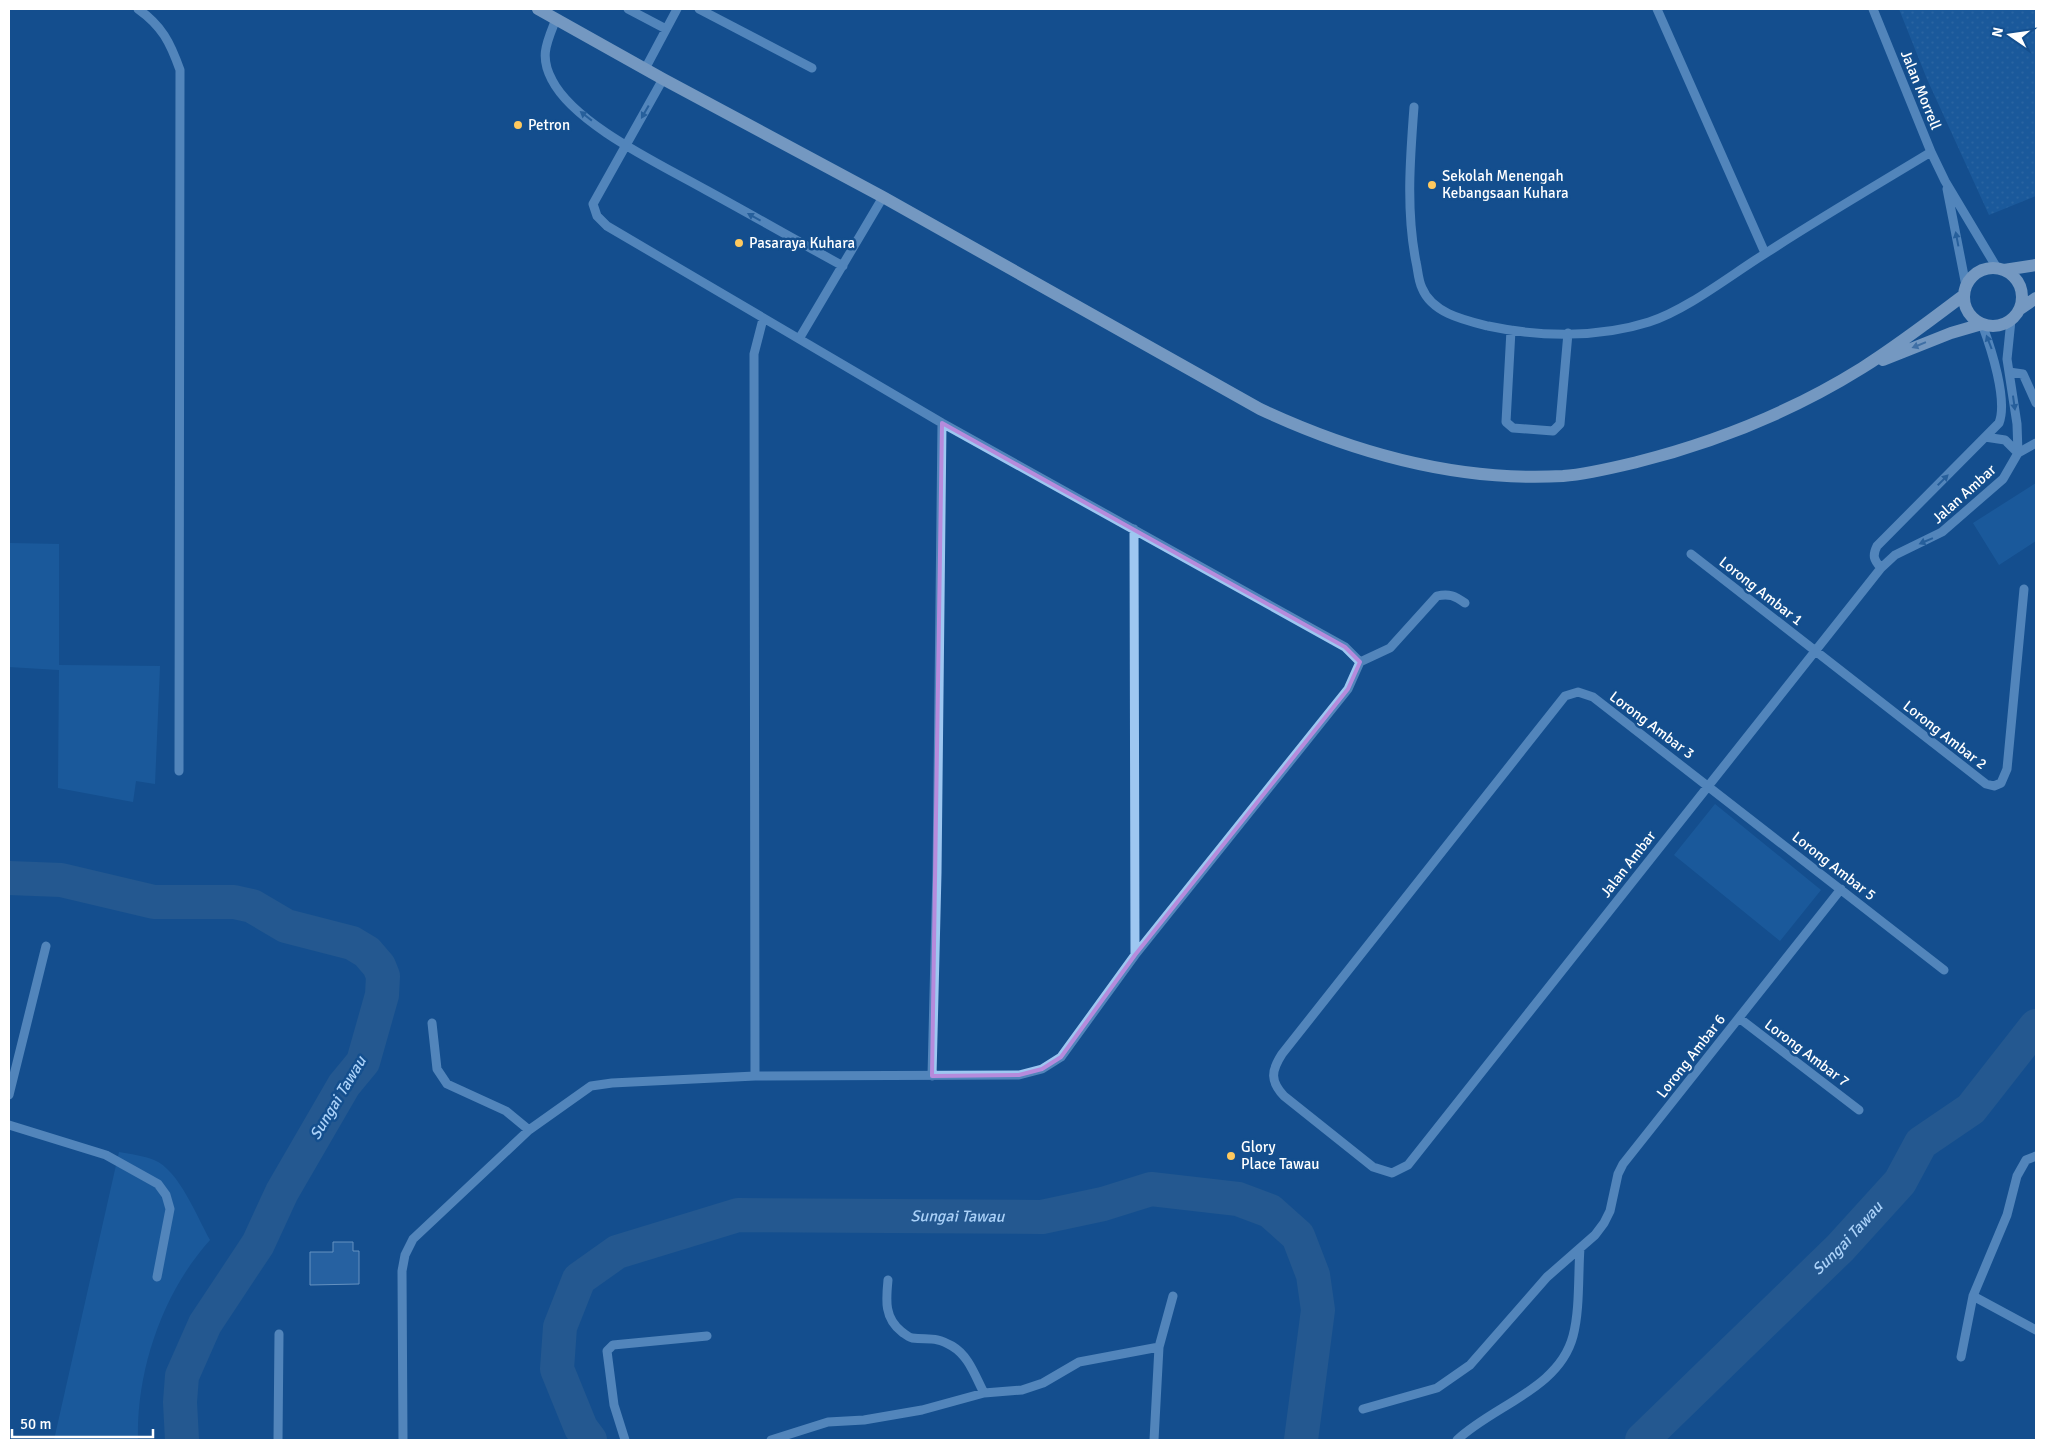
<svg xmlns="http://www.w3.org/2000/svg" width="2045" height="1449" viewBox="0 0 2045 1449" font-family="Signika,sans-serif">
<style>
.grass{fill:url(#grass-dots)}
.park{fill:#2367ab}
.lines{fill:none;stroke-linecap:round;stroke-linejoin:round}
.river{stroke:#386492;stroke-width:34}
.building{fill:#3d79b8;stroke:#c5e1fc}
.minor{stroke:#9ec7f1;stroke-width:9}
.major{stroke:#e8f2ff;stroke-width:12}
.oneway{fill:#3d73ac}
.oneway2{fill:#7398c1}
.marked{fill:none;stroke:#b68bdc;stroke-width:4;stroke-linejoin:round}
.poi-dot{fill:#ffc95e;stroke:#144f8e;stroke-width:2}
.labels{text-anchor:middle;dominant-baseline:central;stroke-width:5;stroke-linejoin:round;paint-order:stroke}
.street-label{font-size:15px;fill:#fff;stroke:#144f8e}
.poi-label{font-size:15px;fill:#fff;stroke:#144f8e;text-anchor:start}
.water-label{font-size:16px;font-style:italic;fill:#aad1f8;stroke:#144f8e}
</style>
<defs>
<pattern id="grass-dots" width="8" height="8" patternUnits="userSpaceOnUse" patternTransform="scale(1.25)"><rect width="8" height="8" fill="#2367ab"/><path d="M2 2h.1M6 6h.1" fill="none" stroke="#447eb8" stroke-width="1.8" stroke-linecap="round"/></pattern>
</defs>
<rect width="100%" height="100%" fill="#144f8e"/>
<!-- grass -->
<path class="grass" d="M1899,9H2036V196L1989,215L1927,79Z"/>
<!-- park -->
<path class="park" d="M2036,483V541L1999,565L1973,523Z
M9,543L59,544V665L160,666L155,784L136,781L133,802L58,788L59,670L9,667Z
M1715,804L1821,890L1780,941L1674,855Z
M119,1152C130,1154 144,1156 154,1160C179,1170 197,1217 210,1240C163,1292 136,1370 138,1440H54Z"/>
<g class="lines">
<!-- river -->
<g class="river">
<path d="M9,878L61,880L154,902H234L252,906L286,926L352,943L367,952L379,966L383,976L382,995L363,1062L344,1085L282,1192L258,1244L205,1324L182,1376L180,1402L182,1440"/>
<path id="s1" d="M590,1440L581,1428L557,1369L560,1327L579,1279L617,1252L738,1215L1042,1217L1103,1204L1151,1189L1238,1199L1270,1211L1298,1236L1313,1275L1318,1310L1301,1440"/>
<path id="s2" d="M1642,1440L1840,1248L1900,1182L1921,1143L1971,1109L2036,1026"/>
</g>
</g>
<!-- building -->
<path class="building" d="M333,1242H353V1251H359V1284L310,1285V1252H333Z"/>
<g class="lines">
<!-- minor -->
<path class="minor" d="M138,9C162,26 170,42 180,70L179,771
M628,9L666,29
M699,9L812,68
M1657,9L1765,253
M1873,9L1931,152L1945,181L1997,268
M556,19C547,42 539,56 552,80C575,125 662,165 706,190C752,215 797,241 843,266
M645,69L677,9
M663,79L593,204L597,216L607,226L942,423L1345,647L1360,662
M1414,107C1410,159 1406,211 1416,262C1418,270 1418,280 1422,288C1432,313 1464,320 1488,326C1539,337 1599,338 1649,322C1685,311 1731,275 1763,255C1818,219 1875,186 1931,152
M1947,189L1966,286
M1511,330L1506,422L1513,428L1553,431L1560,424L1568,333
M799,339L883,197
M2009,372L2023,374L2036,403
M1985,437L2005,440L2018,453L2036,443
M1134,529L1135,955
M1691,554L1986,784L1994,786L2001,783L2007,769L2024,589
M1881,568C1874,560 1872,556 1877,546L1999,423C2008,400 1991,348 1982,324
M1944,970L1593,697L1578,692L1565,696L1282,1054C1271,1071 1270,1081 1284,1096L1373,1167L1392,1173L1408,1165L1881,568L1895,555L1942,532L2003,479L2018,453L2017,424L2007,359L2011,320
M1739,1018L1859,1110
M432,1023L437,1069L447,1084L506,1111L529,1130
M755,1076L754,354L763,319
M932,1076L937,873L942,423
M9,1095L46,946
M9,1125L106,1155L158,1184L166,1195L170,1209L157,1277
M888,1280C886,1300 884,1318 902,1332C905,1334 908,1337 912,1338C929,1340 935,1336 952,1346C969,1356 975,1376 984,1393
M1973,1296L2036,1330
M1961,1357L1973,1296L2007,1215L2017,1176L2026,1160L2036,1156
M1363,1409L1437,1388L1470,1365L1547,1277L1595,1235L1604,1223L1610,1211L1618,1174L1623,1164L1841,889
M278,1440L279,1334
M403,1440L402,1271L405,1255L413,1239L529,1130L591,1086L612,1083L755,1076L1019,1075L1042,1069L1061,1057L1135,955L1348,689L1360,662L1390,648L1437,596C1449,593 1455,596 1465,603
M625,1440L614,1405L607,1351L613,1345L707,1336
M771,1440L828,1422L864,1420L922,1410L984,1393L1022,1390L1043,1383L1079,1362L1159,1347
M1154,1440L1159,1347L1173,1296
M1457,1440C1494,1405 1559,1389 1573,1336C1580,1310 1578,1275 1580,1248"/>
<!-- major -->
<path class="major" d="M538,9L663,79L883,197L1260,409C1354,453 1458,482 1563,476C1588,474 1612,468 1637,462C1716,442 1793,411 1862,368C1897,346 1931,320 1964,295
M1964 297a29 29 0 1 1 58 0a29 29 0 1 1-58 0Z
M2004,270L2036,265
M2020,309L2036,298
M1883,360L1951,333L1982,324"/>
</g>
<!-- one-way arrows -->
<defs><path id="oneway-solid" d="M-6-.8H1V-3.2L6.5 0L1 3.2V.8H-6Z" transform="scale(1.25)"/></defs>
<g class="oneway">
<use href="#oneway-solid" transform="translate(645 112) rotate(120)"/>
<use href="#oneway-solid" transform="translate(586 116) rotate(-142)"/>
<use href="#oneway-solid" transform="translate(754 217) rotate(-151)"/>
<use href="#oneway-solid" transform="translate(1957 239) rotate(-101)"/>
<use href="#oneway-solid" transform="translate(1989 342) rotate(-111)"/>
<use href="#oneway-solid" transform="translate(2014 403) rotate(82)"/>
<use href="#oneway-solid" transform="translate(1943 480) rotate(-45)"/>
<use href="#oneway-solid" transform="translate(1926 541) rotate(157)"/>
</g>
<use class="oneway2" href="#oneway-solid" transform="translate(1919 345) rotate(158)"/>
<!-- marked area -->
<path d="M0 0H2045V1449H0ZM942,423L1345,647L1360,662L1348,689L1135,955L1061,1057L1042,1069L1019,1075L932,1076Z" fill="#144f8e" fill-opacity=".55" fill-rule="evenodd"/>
<path class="marked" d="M942,423L1345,647L1360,662L1348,689L1135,955L1061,1057L1042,1069L1019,1075L932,1076Z"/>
<!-- markers -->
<g class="poi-dot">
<circle cx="518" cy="125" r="5"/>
<circle cx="1432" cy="185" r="5"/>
<circle cx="739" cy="243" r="5"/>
<circle cx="1231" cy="1156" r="5"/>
</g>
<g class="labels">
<!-- street labels -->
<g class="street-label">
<text transform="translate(1921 90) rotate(68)">Jalan Morrell</text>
<text transform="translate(1964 494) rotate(-42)">Jalan Ambar</text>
<text transform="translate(1761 591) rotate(38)">Lorong Ambar 1</text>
<text transform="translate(1652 725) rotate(37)">Lorong Ambar 3</text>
<text transform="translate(1945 735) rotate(38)">Lorong Ambar 2</text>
<text transform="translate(1628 864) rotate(-52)">Jalan Ambar</text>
<text transform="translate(1834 866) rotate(38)">Lorong Ambar 5</text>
<text transform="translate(1807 1053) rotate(37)">Lorong Ambar 7</text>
<text transform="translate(1691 1056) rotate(-52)">Lorong Ambar 6</text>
</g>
<!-- poi labels -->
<g class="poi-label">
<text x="528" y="125">Petron</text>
<text x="1442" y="176">Sekolah Menengah<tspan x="1442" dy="17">Kebangsaan Kuhara</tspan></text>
<text x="749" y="243">Pasaraya Kuhara</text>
<text x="1241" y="1147">Glory<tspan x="1241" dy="17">Place Tawau</tspan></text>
</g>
<!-- water labels -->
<g class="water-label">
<text transform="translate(338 1098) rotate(-59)">Sungai Tawau</text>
<text stroke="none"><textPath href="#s1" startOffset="565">Sungai Tawau</textPath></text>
<text stroke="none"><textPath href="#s2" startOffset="288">Sungai Tawau</textPath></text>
</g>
</g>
<!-- border -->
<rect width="2045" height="1449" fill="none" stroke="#ffffff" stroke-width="20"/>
<!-- north arrow -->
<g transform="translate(2010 35) rotate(283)" stroke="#144f8e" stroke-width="4" paint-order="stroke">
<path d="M0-4L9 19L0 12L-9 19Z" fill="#ffffff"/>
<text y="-8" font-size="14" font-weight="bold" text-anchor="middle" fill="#ffffff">N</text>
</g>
<!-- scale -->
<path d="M12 1429v8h141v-8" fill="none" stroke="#ffffff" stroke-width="2.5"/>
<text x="20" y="1429" font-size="15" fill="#ffffff" stroke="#144f8e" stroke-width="4" paint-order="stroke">50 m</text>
</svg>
